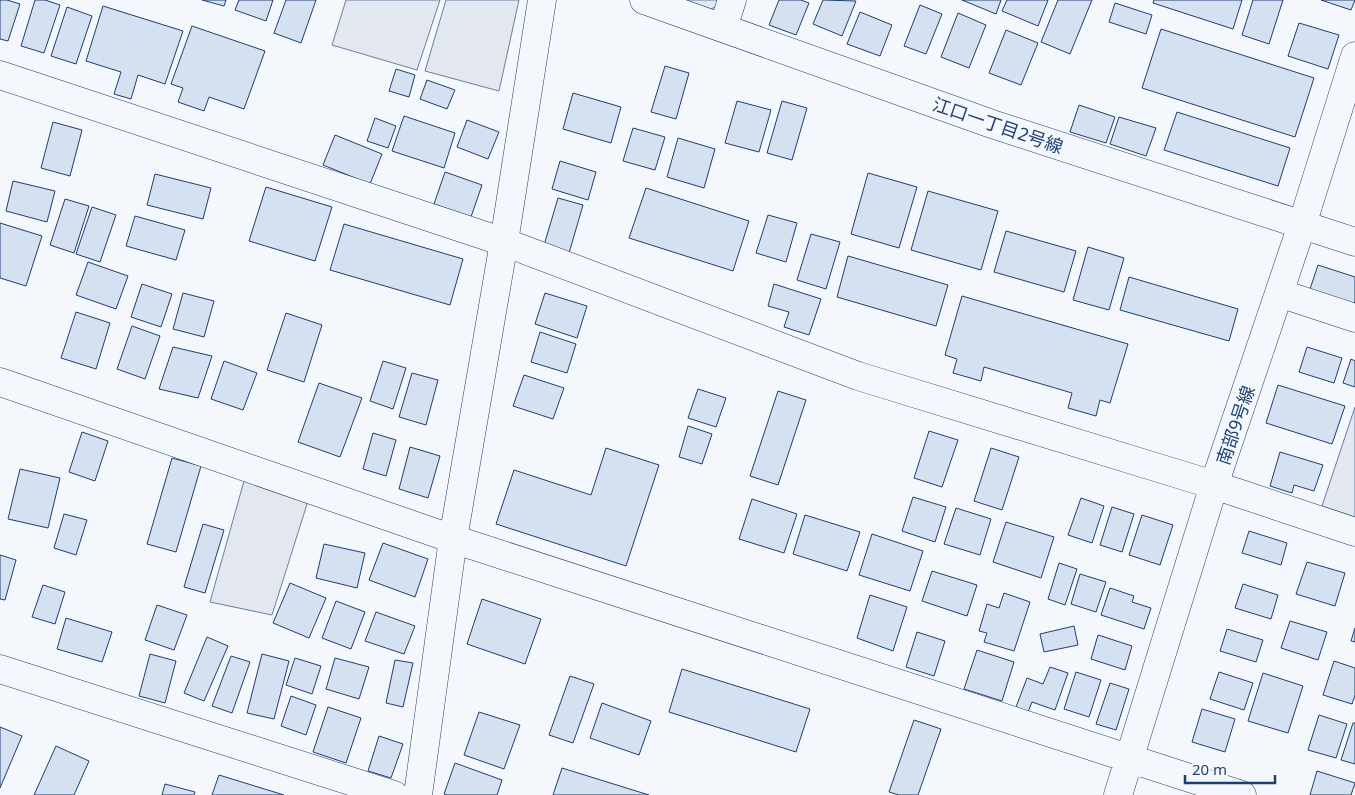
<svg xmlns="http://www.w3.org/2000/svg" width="1355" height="795" viewBox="0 0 1355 795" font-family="'Noto Sans','Noto Sans JP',sans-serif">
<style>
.green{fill:#e3e9f0;stroke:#687fa3}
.parking{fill:#e3e8f0;stroke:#687fa3}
.building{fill:#d5e0f0;stroke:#1d3f73}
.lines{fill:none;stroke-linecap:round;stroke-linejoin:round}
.minor-casing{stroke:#1d3f73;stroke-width:29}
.minor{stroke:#f4f7fb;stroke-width:28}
.labels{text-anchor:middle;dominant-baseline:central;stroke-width:4;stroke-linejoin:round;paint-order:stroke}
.street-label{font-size:18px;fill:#1d3f73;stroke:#f4f7fb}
</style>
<rect width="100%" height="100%" fill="#f4f7fb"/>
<!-- green -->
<path class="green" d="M686,0H722L721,4L711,9Z"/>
<!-- parking -->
<path class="parking" d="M346,0H440L417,70L332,45Z
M446,0H519L499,91L425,71Z
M1355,407V517L1322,506Z
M244,481L308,501L272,615L210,602Z"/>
<!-- building -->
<path class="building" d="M0,0H7L20,4L8,41L0,39Z
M35,0H45L60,5L44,53L21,46Z
M202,0H226L224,6Z
M239,0H273L266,21L235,10Z
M286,0H316L301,43L274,33Z
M779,0H801L809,3L796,35L769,25Z
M823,0L856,1L842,36L813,24Z
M962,0H1001L996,14Z
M1007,0H1048L1038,26L1002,11Z
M1058,0H1092L1070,54L1041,42Z
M1154,0H1242L1233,29L1153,3Z
M1253,0H1283L1269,44L1242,35Z
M1321,0H1355L1351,10Z
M1115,3L1152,15L1146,34L1109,22Z
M920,5L942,14L926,54L904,46Z
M103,6L183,31L165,84L138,75L131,99L114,94L121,72L86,61Z
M67,7L92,16L76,64L51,56Z
M860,12L892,25L880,56L847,44Z
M958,13L986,25L969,68L941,57Z
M1299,23L1339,35L1328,69L1288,56Z
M192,26L265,51L244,109L209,97L204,111L178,102L183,88L171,84Z
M1161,29L1314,78L1295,137L1142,88Z
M1006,30L1038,43L1021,85L989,73Z
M665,66L689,73L676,119L651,112Z
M396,69L415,75L409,97L389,91Z
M427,80L455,90L447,109L420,99Z
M573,93L621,107L611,143L563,129Z
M737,101L771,110L759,152L725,143Z
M782,101L807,108L792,160L767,153Z
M1079,105L1115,117L1106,143L1070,132Z
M1177,112L1290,148L1278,186L1164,150Z
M404,116L455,133L444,168L392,151Z
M1119,117L1156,128L1146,156L1110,144Z
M375,118L396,126L388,148L367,141Z
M467,120L499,132L488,159L457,147Z
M53,122L82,130L70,176L41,168Z
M633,128L665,137L655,170L623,161Z
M335,135L382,154L370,184L323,165Z
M678,138L715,149L704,188L667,177Z
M560,161L596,172L588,200L552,189Z
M445,172L482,185L471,217L434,204Z
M868,173L917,187L899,248L851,234Z
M155,174L211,188L203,219L147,205Z
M13,181L55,191L47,222L6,211Z
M266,187L332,207L315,261L249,241Z
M646,188L749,221L733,271L629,238Z
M928,191L998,211L981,270L911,250Z
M558,198L583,205L567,260L542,252Z
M65,199L89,206L74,253L50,245Z
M92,207L116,215L100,262L76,254Z
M768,215L797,223L786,262L756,253Z
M135,216L185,230L176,260L126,246Z
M0,223L42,236L26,286L0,278Z
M344,224L463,259L450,305L330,270Z
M1006,231L1076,251L1064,292L994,272Z
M811,234L840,242L826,289L797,280Z
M1088,247L1124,258L1109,310L1073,300Z
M848,256L948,285L936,326L837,297Z
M88,262L128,276L116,309L76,295Z
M1318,265L1355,277V301L1353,307L1309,292Z
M1129,277L1238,309L1229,341L1120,310Z
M142,284L172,294L161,327L131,317Z
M774,284L821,299L809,335L784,327L789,312L768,306Z
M183,293L214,301L204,337L173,329Z
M545,293L587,306L577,338L535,324Z
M962,296L1128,344L1110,403L1100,400L1096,416L1068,408L1072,393L984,367L981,381L953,373L957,359L945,355Z
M76,312L110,323L96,369L61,358Z
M286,313L322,325L304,382L267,370Z
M132,326L160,336L145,379L117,369Z
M540,332L576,344L567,373L531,362Z
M173,347L212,356L198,398L159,389Z
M1307,347L1342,358L1334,383L1299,372Z
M1351,359L1355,361V387L1343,383Z
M224,361L257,373L243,410L211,399Z
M383,361L406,368L393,409L370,401Z
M412,373L438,380L426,425L399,417Z
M524,375L564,388L553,419L513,406Z
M319,383L362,398L340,457L298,442Z
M1278,385L1345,406L1332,444L1266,423Z
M698,389L726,398L716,427L688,418Z
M778,391L806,400L778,485L750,476Z
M688,426L712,434L702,464L679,457Z
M929,431L958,440L942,487L914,478Z
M82,432L108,441L95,481L69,472Z
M373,433L396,440L386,476L363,469Z
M410,447L440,456L428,498L399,489Z
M606,448L659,465L626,566L496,524L514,470L591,495Z
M991,448L1019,457L1002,510L974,501Z
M1280,452L1323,465L1314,491L1294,485L1292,493L1270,486Z
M172,458L201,466L176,552L147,544Z
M20,469L60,478L48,528L8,519Z
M913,497L946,507L935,542L902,531Z
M1081,498L1104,506L1092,543L1068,535Z
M752,499L797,514L784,553L739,539Z
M1112,507L1134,514L1122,552L1100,545Z
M956,508L991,519L980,555L944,544Z
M64,514L87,520L76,555L54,548Z
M805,515L860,532L847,571L793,554Z
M1142,515L1173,525L1160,565L1129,555Z
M1006,522L1054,537L1041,578L993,562Z
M203,524L224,530L205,593L184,587Z
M1249,531L1287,543L1281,565L1242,553Z
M872,534L923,551L910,591L859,575Z
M383,543L428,559L415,597L369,580Z
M324,544L365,553L357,588L316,578Z
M0,555L16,560L5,600L0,599Z
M1307,562L1345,573L1335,606L1296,594Z
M1059,563L1077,569L1065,605L1048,599Z
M932,571L977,585L967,616L922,601Z
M1080,574L1106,582L1096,612L1071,604Z
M290,583L326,598L309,638L273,623Z
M1243,584L1278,595L1271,619L1235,608Z
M43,585L65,592L55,624L32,617Z
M1110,588L1134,596L1132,602L1151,608L1144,629L1101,615Z
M1004,593L1030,602L1014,651L984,642L987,633L979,631L987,604L999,608Z
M870,595L907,607L893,651L857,638Z
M482,599L541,619L525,664L467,644Z
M336,601L365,612L351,649L322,638Z
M157,605L187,615L174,650L145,640Z
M376,612L415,626L404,654L365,641Z
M66,618L112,632L102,662L57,649Z
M1290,621L1327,632L1318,660L1281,648Z
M1074,626L1078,645L1044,652L1040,634Z
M1355,628V642L1351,641Z
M1227,629L1263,640L1256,662L1220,651Z
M917,632L945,641L934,676L906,667Z
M1098,635L1132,646L1125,670L1091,659Z
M207,637L228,646L204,701L184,693Z
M977,650L1014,662L1002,701L964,689Z
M150,654L176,661L165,703L139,696Z
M262,654L289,661L274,719L247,713Z
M231,656L250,662L232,713L212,706Z
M295,658L321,666L312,694L286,685Z
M335,658L369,667L359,699L326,689Z
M395,660L413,663L403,707L386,703Z
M1334,661L1355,668V695L1352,704L1323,695Z
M1050,667L1068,673L1055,710L1032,702L1028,712L1016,707L1027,678L1043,684Z
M682,669L810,709L796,752L669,712Z
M1076,672L1101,680L1089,717L1064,709Z
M1219,672L1253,683L1244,710L1210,699Z
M1263,673L1303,686L1288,733L1248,721Z
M570,676L594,684L573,743L549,735Z
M1110,683L1129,689L1116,730L1096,724Z
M291,696L316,705L306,735L281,726Z
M602,703L651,721L639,755L590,738Z
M328,707L361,718L346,763L313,752Z
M1202,709L1235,719L1225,752L1192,742Z
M479,712L520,725L504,769L464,755Z
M1319,715L1347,724L1336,758L1308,750Z
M914,720L941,729L918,795H899L889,792Z
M1353,723H1355V764L1341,760Z
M0,727L22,736L0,788Z
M379,736L403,744L391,778L368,771Z
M56,746L89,761L74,795H34Z
M455,763L502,780L497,795H447L444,794Z
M562,768L649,795H553Z
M1317,771L1355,783L1351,795H1310Z
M219,775L284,795H212Z
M165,784L195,792L194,795H162Z"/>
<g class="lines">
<!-- minor casing -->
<g class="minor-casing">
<path id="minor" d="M644,0L992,124L1355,242
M723,28L732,0
M0,75L504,242L858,376L1214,485L1355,532
M1279,293L1355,318
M0,382L453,539L1242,795
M0,669L394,795
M418,795L453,539L504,242L542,0
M1118,795L1214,485L1302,225L1355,56"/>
</g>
<!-- minor -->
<use href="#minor" class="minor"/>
</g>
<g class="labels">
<!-- street labels -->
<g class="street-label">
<text transform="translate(998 125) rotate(19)">江口一丁目2号線</text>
<text transform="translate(1235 425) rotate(-71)">南部9号線</text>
</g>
</g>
<!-- scale -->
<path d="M1185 775v8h90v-8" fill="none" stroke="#1d3f73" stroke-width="2.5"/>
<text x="1192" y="775" font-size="15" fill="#1d3f73" stroke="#f4f7fb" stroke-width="4" paint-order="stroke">20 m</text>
</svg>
